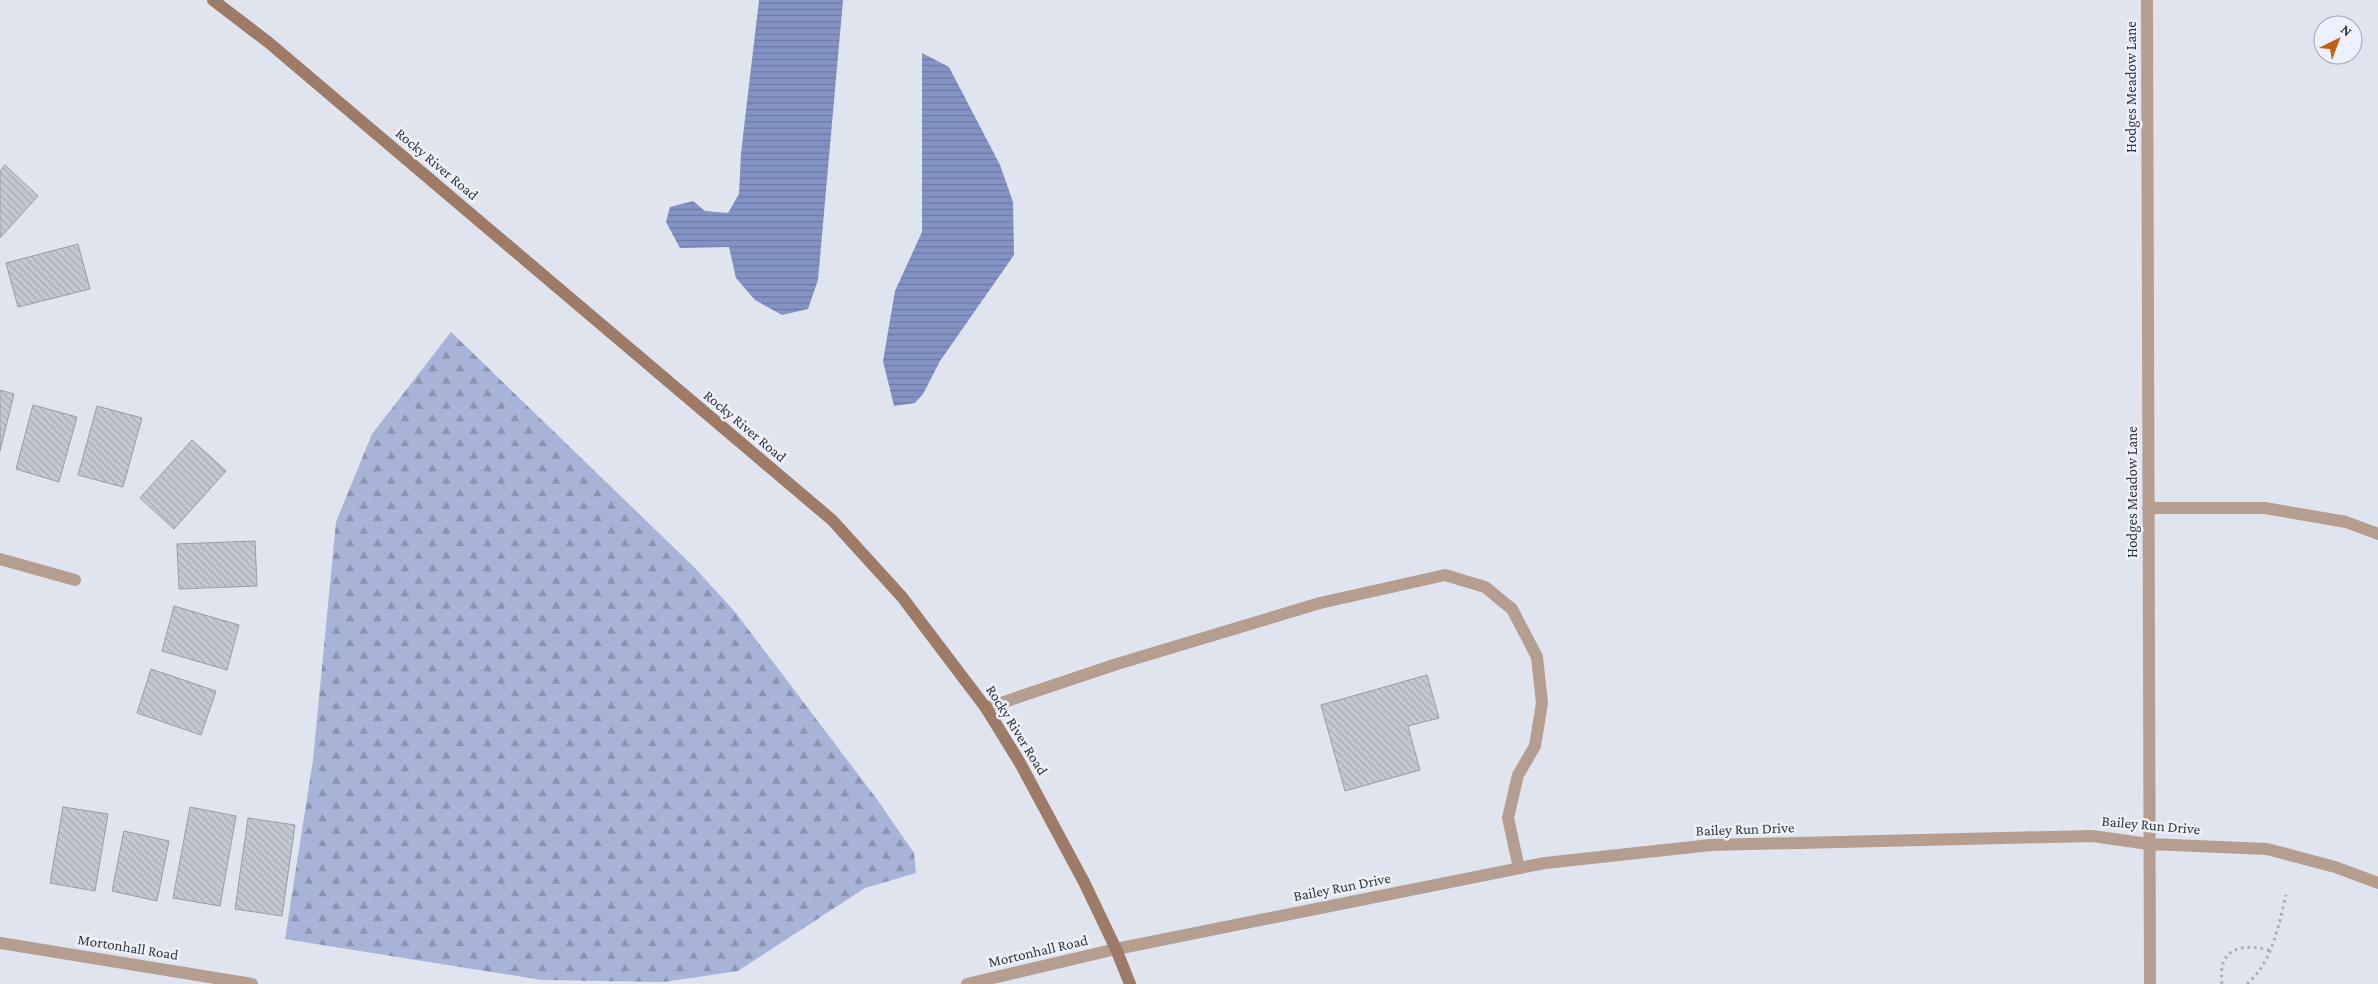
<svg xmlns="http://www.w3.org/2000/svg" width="2378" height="984" viewBox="0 0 2378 984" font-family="'Crimson Pro',serif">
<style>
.forest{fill:url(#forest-firs)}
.water{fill:url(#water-rules)}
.building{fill:url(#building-back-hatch);stroke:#989ca7}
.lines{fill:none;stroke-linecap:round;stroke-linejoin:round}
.path{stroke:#a9acb5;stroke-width:3;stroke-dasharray:2.5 4;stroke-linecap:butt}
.lane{stroke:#b59d8f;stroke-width:12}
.street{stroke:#b59d8f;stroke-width:12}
.secondary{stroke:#9d7b67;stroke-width:12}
.labels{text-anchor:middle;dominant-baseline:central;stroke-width:5;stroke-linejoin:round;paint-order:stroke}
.street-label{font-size:15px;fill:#34353a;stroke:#edf1fd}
</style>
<defs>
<pattern id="forest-firs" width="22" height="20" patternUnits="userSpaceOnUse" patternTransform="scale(1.25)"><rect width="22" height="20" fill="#a8b4d7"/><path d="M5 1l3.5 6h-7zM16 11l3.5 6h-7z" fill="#8a93af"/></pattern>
<pattern id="water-rules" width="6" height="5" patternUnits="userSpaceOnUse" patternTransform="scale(1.25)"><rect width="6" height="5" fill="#8393c5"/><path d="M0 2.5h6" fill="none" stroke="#6c79a1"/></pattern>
<pattern id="building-back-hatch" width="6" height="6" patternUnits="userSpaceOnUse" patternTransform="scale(1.25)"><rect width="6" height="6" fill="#c4c8d3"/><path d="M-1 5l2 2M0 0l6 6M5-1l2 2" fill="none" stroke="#a9acb6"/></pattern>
</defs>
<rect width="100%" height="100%" fill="#e0e4ef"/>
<!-- forest -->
<path class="forest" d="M451,332L695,568L735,612L876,798L914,853L916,873L865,888L738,971L664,982L542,980L285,939L313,760L336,522L372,434Z"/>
<!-- water -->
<path class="water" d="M759,0H843L818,280L808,309L782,315L755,300L736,278L729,247L680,248L666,222L670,207L693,201L705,211L728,213L739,194L741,153Z
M922,53L949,67L1000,165L1013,202L1014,255L940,361L923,394L915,403L894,406L883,361L895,291L922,232Z"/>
<!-- building -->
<path class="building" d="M5,165L38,196L0,238V171Z
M78,244L90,289L18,307L6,263Z
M0,390L14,394L0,451Z
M33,405L77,417L59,482L16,469Z
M97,406L142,418L123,487L78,475Z
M192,440L226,471L174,529L140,498Z
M255,541L257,586L179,589L177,544Z
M174,606L239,625L227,670L162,651Z
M151,669L216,691L201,735L137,713Z
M1427,675L1439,718L1408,726L1420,770L1345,791L1321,705Z
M63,807L108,814L95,891L50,883Z
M190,807L236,816L220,906L173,898Z
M248,818L295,825L282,916L235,909Z
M124,831L169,841L157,901L112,891Z"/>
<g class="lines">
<!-- path -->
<path class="path" d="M2222,984C2217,948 2242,942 2271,951
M2247,984C2273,961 2278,927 2286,895"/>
<!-- lane -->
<path class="lane" d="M986,708L1117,664L1320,603L1445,575L1485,587L1512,609L1537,657L1542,703L1535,746L1518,775L1508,818L1519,868"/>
<!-- street -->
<path class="street" d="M2147,0L2150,984
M2148,508H2265L2346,522L2378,534
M0,559L75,580
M0,943L252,984
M967,984L1116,949L1545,863L1711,845L2092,836L2149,844L2267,849L2335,867L2378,883"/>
<!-- secondary -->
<path class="secondary" d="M213,0L268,42L832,520L902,597L986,708L1020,763L1084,882L1116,949L1130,984"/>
</g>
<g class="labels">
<!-- street labels -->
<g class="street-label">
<text transform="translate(2131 87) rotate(-90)">Hodges Meadow Lane</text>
<text transform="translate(437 164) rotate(40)">Rocky River Road</text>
<text transform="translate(745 426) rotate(40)">Rocky River Road</text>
<text transform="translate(2132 492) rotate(-90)">Hodges Meadow Lane</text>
<text transform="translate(1017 730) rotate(58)">Rocky River Road</text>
<text transform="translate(2151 825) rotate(5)">Bailey Run Drive</text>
<text transform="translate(1745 829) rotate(-2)">Bailey Run Drive</text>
<text transform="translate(1342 887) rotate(-11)">Bailey Run Drive</text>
<text transform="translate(128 947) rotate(9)">Mortonhall Road</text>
<text transform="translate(1038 951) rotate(-13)">Mortonhall Road</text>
</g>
</g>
<!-- north arrow -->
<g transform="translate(2338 40) rotate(42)"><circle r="24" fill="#edf1fd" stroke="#a3a6af"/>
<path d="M0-4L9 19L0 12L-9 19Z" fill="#bf6118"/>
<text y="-8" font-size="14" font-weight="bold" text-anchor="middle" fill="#34353a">N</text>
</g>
</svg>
